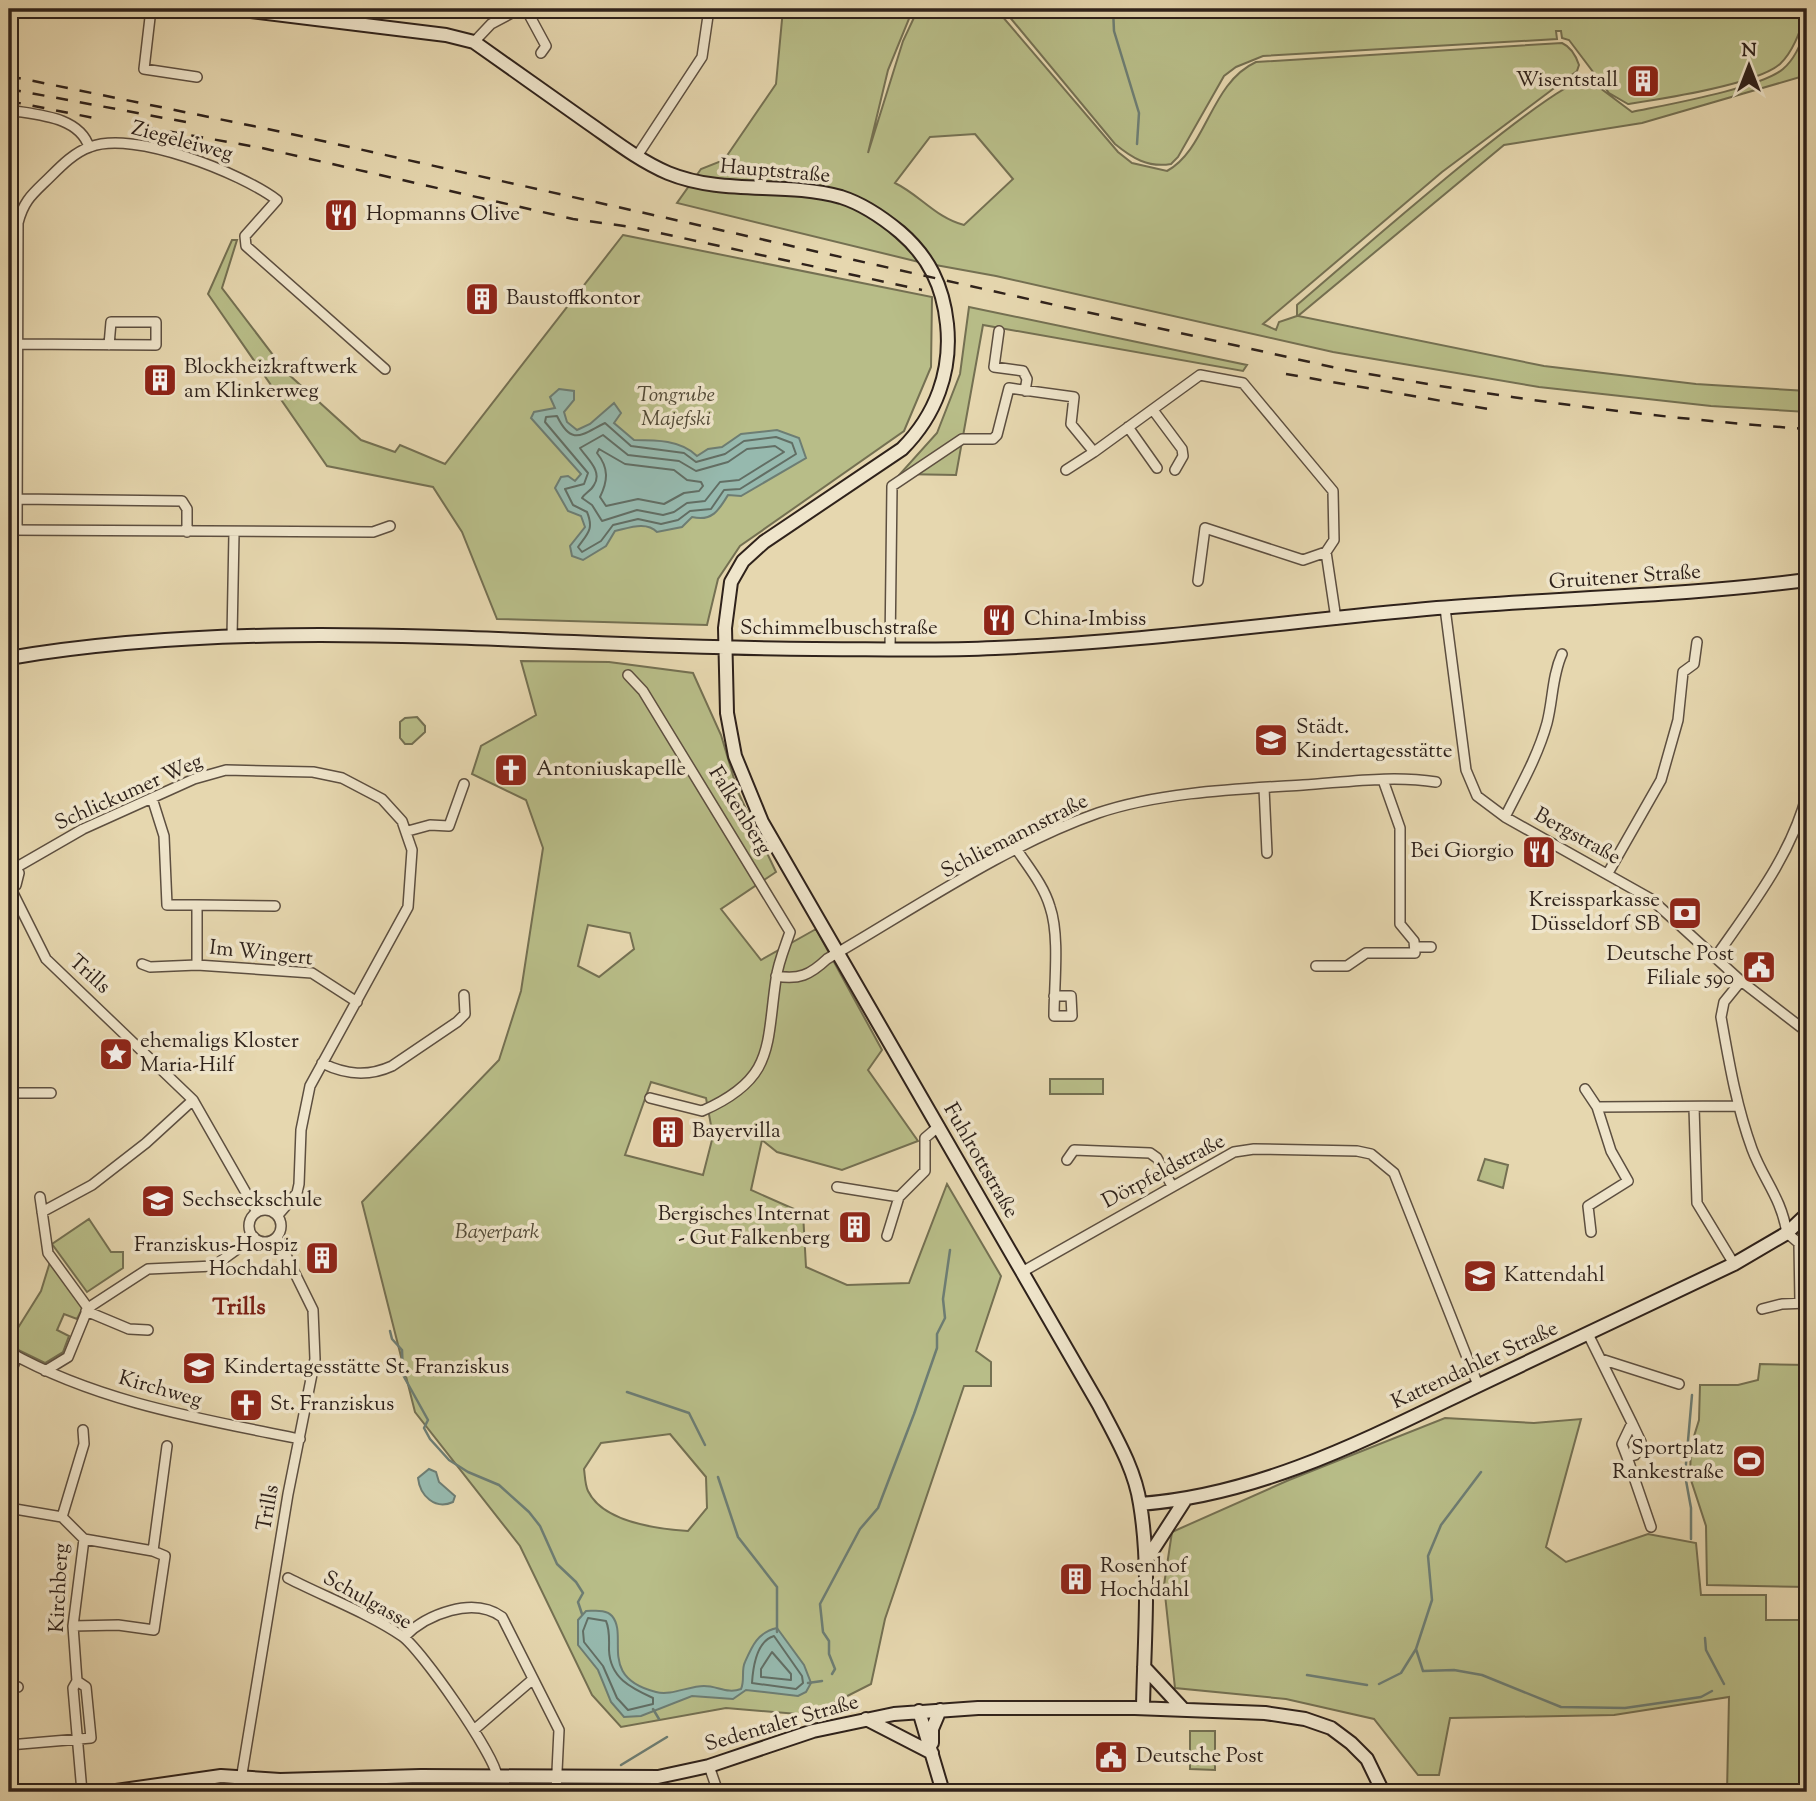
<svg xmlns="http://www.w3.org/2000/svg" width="1816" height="1801" viewBox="0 0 1816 1801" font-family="'Sorts Mill Goudy',serif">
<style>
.green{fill:#b8bd88;stroke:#747052;stroke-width:2;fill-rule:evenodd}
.water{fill:#96b9ae;stroke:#6d7d73;stroke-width:2}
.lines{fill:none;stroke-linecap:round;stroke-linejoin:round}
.shore{stroke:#626e64;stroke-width:2}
.stream{stroke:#6d7d73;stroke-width:2.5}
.street-casing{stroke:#5d4f40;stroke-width:12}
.secondary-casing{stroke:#2f221b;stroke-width:16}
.street{stroke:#efe5cb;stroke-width:9}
.secondary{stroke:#efe5cb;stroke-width:12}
.rail{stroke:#2f221b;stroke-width:2.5;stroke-dasharray:12 12;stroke-linecap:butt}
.labels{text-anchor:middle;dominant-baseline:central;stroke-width:7;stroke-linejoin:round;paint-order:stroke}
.poi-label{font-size:21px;fill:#2f221b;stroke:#efe5cb;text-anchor:start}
.street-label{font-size:21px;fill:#2f221b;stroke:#efe5cb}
.park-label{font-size:21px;font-style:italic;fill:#514936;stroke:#efe5cb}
.quarter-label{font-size:24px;font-weight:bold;fill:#7a1f14;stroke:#efe5cb}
</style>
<rect width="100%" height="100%" fill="#e6d7af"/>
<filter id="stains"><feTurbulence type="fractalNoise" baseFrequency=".00286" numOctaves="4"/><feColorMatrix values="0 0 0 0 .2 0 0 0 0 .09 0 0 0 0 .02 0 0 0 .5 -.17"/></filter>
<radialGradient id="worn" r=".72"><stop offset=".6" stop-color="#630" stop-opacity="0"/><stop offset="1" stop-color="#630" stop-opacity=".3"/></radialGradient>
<!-- green -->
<path class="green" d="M783,9H913L888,70L868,153L903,41L918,9H996L1118,152L1132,163L1167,171C1207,149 1210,83 1256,62L1562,43C1571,47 1576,56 1579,65L1577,71L1442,172L1263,324L1276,330L1279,322L1297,316V305C1335,273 1557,76 1588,79L1632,112C1665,105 1761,88 1783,69C1796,58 1801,42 1807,27V75L1642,123L1504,145L1298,316L1544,366L1696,384L1807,391V412L1711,406L1539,387L1333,352L996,276L919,262L677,203L701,169L724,160L776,84ZM975,134L1013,179L964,225C936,218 920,195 895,183L930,137Z
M1003,9H1807V11C1801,28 1794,51 1780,64C1756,85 1661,99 1628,104L1609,93L1569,40L1562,38L1561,31H1556L1557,39L1263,56L1236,67L1224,76L1178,157L1171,164C1148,168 1132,158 1115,144Z
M623,235L932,297L931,367L904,431L740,546L718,579L707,625L497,619L462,532L433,487L327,466L208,294L232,240H237L222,288L286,372L361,440L395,452L400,445L445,464Z
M969,307L1247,365L1243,371L983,325L956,475L900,474L937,433L960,374Z
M521,661L609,662L693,673L721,735L738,792L776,872L721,909L761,960L816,929L882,1050L868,1070L918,1141L842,1170L777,1152L762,1140L751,1190L803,1213L806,1267L847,1285L909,1283L947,1184L1001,1276L976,1351L991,1362V1386H964L885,1619L871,1684L810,1715L726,1708L621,1727L592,1695L520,1546L415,1412L362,1202L499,1060L521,991L543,848L526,800L472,774L481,746L536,715ZM588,925L630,933L634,949L599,977L578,966ZM651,1082L706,1098L713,1136L703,1175L625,1155ZM670,1434L706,1477L707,1508L688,1531C658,1529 603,1522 588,1491C585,1485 585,1476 584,1469L601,1443Z
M417,717L425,726V732L412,744H405L400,738V722L405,718Z
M1050,1079H1103V1094H1050Z
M1485,1159L1508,1165L1503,1188L1478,1180Z
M89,1219L111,1252H123V1268L87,1292L52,1244Z
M50,1262L83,1307L77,1319L64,1314L57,1330L69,1336L63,1352L45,1363L10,1346L11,1339L41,1291Z
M1760,1364L1807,1365V1587L1707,1585L1706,1526L1690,1477L1691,1446L1699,1420L1700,1385H1738L1758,1380Z
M1445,1418L1534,1423L1581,1419L1546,1547L1566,1562L1648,1534L1696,1543L1701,1595H1766V1620H1807V1792H1727L1729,1697L1614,1715L1450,1718L1439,1775H1418L1374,1719L1286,1699L1175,1688L1164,1585L1172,1532L1289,1480Z
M1190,1731H1215V1770L1190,1769Z"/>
<!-- water -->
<path class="water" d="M559,389L574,391V400L564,412L567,422L577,430L590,424L614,403L621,413L614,423L634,440C656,440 681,440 697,456L708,449L722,447L741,434L777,430L799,438L806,458L741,496L728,495C719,510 712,522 692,517L682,527L657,532C646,521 629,528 615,531L606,546L583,560L572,556L570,546L585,527L581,516L568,511L555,488L561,477L568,476L575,481L581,474L531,418L534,412L555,408L550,397Z
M429,1469L436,1472L439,1482L455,1496L453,1502C435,1510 420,1496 418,1478Z
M586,1611C595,1611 606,1609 612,1616C629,1636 597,1677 656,1692C671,1696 689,1686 704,1686C718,1686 727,1694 741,1689C745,1680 741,1670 745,1662C752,1646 758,1632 777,1628L804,1665L811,1683L806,1692L798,1696L746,1690L733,1699L692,1696L641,1716L624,1717L611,1702L598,1670L578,1645V1620Z"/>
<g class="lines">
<!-- shore -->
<path class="shore" d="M557,416C572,447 582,434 605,423L631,446L684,453L696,462L725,454L744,441L776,437L792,443L796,454L740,489L724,490L711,509L690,511L678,520L661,524L638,519L613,525L601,541L582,552L578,547C588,533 594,529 587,512L573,505L565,489L584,484L588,473L545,422L546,417Z
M603,435L628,455L679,461L696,471L728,462L747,449L775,446L784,452L739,480L720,482L705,501L687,503L674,512L663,515L637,510L602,521L592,505L582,498C585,493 591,491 594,485C603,471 587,459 580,448Z
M599,449L625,464L674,470L687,480L701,482L703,486L699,491L684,493L664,504L638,499L606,506L600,497C608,481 609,468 597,453Z
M588,1618L606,1621C610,1630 609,1640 609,1650C610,1678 631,1688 653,1698V1704L628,1710L617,1698L603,1666L584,1642L583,1631Z
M774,1636L802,1676L803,1683L796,1689L752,1683C753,1667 756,1641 774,1636Z
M772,1652L791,1674V1680L761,1677V1669Z"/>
<!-- stream -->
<path class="stream" d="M1113,9L1114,31L1139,113L1137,144
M390,1331L392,1339L402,1350L403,1375L428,1420L424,1428L430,1439L449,1460L468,1472L499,1485L529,1512L540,1526L557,1564L576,1582L583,1593L578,1602L582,1614
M627,1392L689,1413L705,1445
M718,1477L738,1537L777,1587V1632
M1691,1539V1508L1685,1475L1692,1395
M1705,1638L1706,1650L1724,1684
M1416,1649L1423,1671L1454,1670L1482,1675L1561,1707L1625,1708L1701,1697L1712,1691
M832,1674L835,1669L829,1654V1641L823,1632L820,1604L860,1529L878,1508L914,1414L937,1348V1334L945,1318L943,1299L950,1250
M1307,1675L1367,1685
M808,1683L822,1681
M1379,1684L1401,1673L1416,1649L1432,1600L1428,1556L1441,1525L1481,1472
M653,1709L659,1719
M621,1765L667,1737"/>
<!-- street casing -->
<g class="street-casing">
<path id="street" d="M151,9L144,69L197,77
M526,9L546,46L541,53
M474,42L491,24L519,9
M9,110C37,115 79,116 89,147
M637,156L702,57L709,9
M999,331L994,367L1023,371L1027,379L1025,391
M18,344L156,345V322H111L109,345
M1153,410L1182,449L1183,456L1175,470
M1128,427L1157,468
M1066,470L1094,452
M18,499L182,501L187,509V532
M9,530L373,532L390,526
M17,530L18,223C24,199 34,193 51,176C62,165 75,152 90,147C134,130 241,173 277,200L245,236L246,246L385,369
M1198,581L1205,528L1303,560L1326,552
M1445,608L1466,770L1477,796L1505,817L1651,899L1741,981L1807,1032
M232,637L234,533
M890,649L892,486L962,439H993L997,435L1009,388L1074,397L1071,424L1094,452L1200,375L1243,383L1333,491L1334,540L1326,552L1336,619
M628,675L643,691L790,932C785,947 778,963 776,979C766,1047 775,1079 702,1111L650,1098
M1264,788L1267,853
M152,798L164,836L167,905H197V965L312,973L357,1002
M1505,817C1520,787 1538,756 1547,723C1553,700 1552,676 1562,654
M408,831L430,825L449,826L464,784
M1017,850C1029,868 1044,886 1050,907C1060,936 1054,985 1054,1016H1072L1071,996H1054
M9,860L19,873L16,885L9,889
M17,867L83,829L194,779L226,770L313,772L342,778L382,799L402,821L412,850L408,907L310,1086L301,1130L299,1184L297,1193L278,1215
M1608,873L1661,780L1678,720L1683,672L1694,664L1697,642
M11,889L46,959L193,1100L257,1212
M197,905L275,906
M1415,947H1431
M1715,958C1751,906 1791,856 1807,794
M142,964L150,967L197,965
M1316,966H1347L1366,953H1415L1414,941L1400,924V828L1383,780
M776,976C799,980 810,975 827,959C912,910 1006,845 1098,813C1160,792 1238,789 1303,785C1347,782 1392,775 1436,782
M1741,981L1724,1002L1721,1017C1729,1062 1736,1105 1752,1149C1764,1181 1781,1197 1787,1233L1807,1250
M322,1063C346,1075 368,1077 392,1066L457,1022L465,1014L464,995
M1585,1089L1597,1107L1611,1151L1628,1181L1588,1206L1591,1232
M9,1093H51
M1597,1107L1738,1106
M1694,1107L1697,1203L1734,1264
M1067,1160L1074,1150L1150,1153L1157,1158L1172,1186
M837,1187L899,1197L925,1171V1138L939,1126
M40,1197L48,1253L88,1308
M249 1226a16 16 0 1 1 32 0a16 16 0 1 1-32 0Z
M42,1212L92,1185L146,1143L193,1100
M887,1236L899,1197
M1799,1244L1800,1303
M1022,1272L1234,1152L1254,1149L1357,1151L1371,1154L1394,1173L1478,1385
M1762,1309L1782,1304L1807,1303
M86,1311L129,1329L148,1330
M1588,1334L1632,1423L1622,1444L1627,1457
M9,1352C98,1402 201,1419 300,1439
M1601,1359L1679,1384
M45,1371L68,1357L88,1308L148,1269L214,1266L254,1237
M9,1377L17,1356
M1632,1423L1641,1442L1635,1455L1627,1457L1651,1527
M9,1508L62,1517L84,1539L73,1626L77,1681L73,1688L82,1792
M62,1517L84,1444L83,1430
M84,1539L153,1551
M288,1578C325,1597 368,1613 402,1636C421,1649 494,1754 497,1776
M73,1626L118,1625L154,1630L165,1556L153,1551L167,1446
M404,1637C427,1614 473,1596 502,1617L559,1730L556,1792
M9,1640H13
M9,1688L18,1687
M475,1729L532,1680
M9,1745L91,1738L86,1687L77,1681
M709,1766L718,1792
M239,1792L288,1494L315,1359L313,1310L277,1237"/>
</g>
<!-- secondary casing -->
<g class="secondary-casing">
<path id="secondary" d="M235,9L446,35L474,42C512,69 549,95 587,122C613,140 638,160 668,173C724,196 784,181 841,197C863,204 882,217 900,232C929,257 943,286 947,324C952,371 936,415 902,449L764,542L743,561L731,582L725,628L727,713L735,756L762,822L1099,1405C1115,1436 1135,1469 1140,1504C1151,1570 1144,1641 1143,1708
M9,658C275,613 546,648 814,649C874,649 935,651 995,648C1143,642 1290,621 1437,608C1560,598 1684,596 1807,580
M1140,1504C1261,1495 1367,1439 1475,1387C1561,1346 1648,1305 1734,1264L1787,1233L1807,1214
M1145,1562L1185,1500
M1144,1667L1183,1709
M919,1711L943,1792
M866,1719L932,1753
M932,1743V1729L940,1710
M109,1792L221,1776L280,1780L421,1776L658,1777L709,1766L813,1731L894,1714L978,1708H1135L1265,1713L1305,1719L1331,1728L1351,1743L1367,1759L1383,1792"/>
</g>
<!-- street -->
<use href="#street" class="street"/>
<!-- secondary -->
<use href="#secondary" class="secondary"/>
<!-- rail -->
<path class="rail" d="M9,76L287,133L1341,369C1495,397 1651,418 1807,429
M9,89L191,123
M9,101L99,119
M144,127L262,148L573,219L632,227L922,290
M1286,374L1488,409"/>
</g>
<!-- icons -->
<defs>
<g id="building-square" transform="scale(1.75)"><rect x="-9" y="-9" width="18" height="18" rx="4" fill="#8f2418" stroke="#efe5cb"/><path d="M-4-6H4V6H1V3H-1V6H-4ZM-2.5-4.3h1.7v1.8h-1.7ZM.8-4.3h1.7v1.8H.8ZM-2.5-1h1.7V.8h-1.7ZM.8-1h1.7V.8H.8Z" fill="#fff"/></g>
<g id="restaurant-square" transform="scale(1.75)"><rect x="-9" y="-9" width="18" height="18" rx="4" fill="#8f2418" stroke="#efe5cb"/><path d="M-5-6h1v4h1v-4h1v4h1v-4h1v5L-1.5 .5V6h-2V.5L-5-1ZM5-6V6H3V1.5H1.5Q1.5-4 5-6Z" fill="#fff"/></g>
<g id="school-square" transform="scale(1.75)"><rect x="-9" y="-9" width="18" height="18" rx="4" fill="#8f2418" stroke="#efe5cb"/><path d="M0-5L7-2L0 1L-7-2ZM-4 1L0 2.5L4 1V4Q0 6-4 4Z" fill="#fff"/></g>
<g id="church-square" transform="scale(1.75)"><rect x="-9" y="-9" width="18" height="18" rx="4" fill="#8f2418" stroke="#efe5cb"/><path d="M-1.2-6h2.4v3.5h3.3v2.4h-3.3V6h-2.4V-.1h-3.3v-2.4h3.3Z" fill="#fff"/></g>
<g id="bank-square" transform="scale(1.75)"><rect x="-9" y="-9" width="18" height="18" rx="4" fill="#8f2418" stroke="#efe5cb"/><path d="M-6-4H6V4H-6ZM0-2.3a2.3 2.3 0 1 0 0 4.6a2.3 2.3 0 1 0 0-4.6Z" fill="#fff"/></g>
<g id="civic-square" transform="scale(1.75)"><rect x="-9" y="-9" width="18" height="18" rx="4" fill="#8f2418" stroke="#efe5cb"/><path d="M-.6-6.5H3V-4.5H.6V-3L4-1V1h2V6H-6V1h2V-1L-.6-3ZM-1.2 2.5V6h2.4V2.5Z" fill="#fff"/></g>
<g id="sight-square" transform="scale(1.75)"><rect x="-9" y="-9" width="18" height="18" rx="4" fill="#8f2418" stroke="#efe5cb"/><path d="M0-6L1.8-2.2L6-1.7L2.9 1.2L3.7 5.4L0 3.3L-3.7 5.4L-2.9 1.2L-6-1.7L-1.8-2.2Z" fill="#fff"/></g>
<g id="stadium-square" transform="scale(1.75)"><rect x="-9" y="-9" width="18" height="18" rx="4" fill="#8f2418" stroke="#efe5cb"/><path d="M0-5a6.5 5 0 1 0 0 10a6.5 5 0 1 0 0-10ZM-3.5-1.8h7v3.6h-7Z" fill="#fff"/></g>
</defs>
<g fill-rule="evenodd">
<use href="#building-square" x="1643" y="81"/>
<use href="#restaurant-square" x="341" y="215"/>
<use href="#building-square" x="482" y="299"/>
<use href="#building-square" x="160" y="380"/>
<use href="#restaurant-square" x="999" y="620"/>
<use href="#school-square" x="1271" y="740"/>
<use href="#church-square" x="511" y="770"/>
<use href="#restaurant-square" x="1539" y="852"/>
<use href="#bank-square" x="1685" y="913"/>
<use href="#civic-square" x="1759" y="967"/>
<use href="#sight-square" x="116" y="1054"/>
<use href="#building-square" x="668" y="1132"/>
<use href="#school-square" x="158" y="1201"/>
<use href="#building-square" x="855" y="1227"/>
<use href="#building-square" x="322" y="1258"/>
<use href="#school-square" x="1480" y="1276"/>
<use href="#school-square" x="199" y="1368"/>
<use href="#church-square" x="246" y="1405"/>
<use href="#stadium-square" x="1749" y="1461"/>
<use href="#building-square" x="1076" y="1579"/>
<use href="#civic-square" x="1111" y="1757"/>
</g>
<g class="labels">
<!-- poi labels -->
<g class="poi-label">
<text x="1618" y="81" text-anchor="end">Wisentstall</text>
<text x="366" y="215">Hopmanns Olive</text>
<text x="506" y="299">Baustoffkontor</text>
<text x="184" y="368">Blockheizkraftwerk<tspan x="184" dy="24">am Klinkerweg</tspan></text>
<text x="1024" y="620">China-Imbiss</text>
<text x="1296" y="728">Städt.<tspan x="1296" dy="24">Kindertagesstätte</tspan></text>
<text x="536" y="770">Antoniuskapelle</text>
<text x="1514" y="852" text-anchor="end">Bei Giorgio</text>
<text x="1660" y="901" text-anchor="end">Kreissparkasse<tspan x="1660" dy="24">Düsseldorf SB</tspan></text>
<text x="1734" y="955" text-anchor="end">Deutsche Post<tspan x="1734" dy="24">Filiale 590</tspan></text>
<text x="140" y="1042">ehemaligs Kloster<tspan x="140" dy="24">Maria-Hilf</tspan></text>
<text x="692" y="1132">Bayervilla</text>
<text x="182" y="1201">Sechseckschule</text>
<text x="830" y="1215" text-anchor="end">Bergisches Internat<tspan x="830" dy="24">- Gut Falkenberg</tspan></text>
<text x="298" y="1246" text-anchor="end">Franziskus-Hospiz<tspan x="298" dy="24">Hochdahl</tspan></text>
<text x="1504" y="1276">Kattendahl</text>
<text x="224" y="1368">Kindertagesstätte St. Franziskus</text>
<text x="270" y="1405">St. Franziskus</text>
<text x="1724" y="1449" text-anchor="end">Sportplatz<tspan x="1724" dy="24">Rankestraße</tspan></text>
<text x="1100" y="1567">Rosenhof<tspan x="1100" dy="24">Hochdahl</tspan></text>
<text x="1136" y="1757">Deutsche Post</text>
</g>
<!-- street labels -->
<g class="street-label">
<text transform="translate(182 142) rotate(15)">Ziegeleiweg</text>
<text transform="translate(775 172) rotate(5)">Hauptstraße</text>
<text transform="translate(1625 578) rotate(-4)">Gruitener Straße</text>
<text x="839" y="629">Schimmelbuschstraße</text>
<text transform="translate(129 793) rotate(-24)">Schlickumer Weg</text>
<text transform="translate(739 811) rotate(58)">Falkenberg</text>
<text transform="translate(1015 837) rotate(-27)">Schliemannstraße</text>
<text transform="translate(1577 837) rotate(29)">Bergstraße</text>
<text transform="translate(261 954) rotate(6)">Im Wingert</text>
<text transform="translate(89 975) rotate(42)">Trills</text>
<text transform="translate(980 1161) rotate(60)">Fuhlrottstraße</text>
<text transform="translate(1164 1172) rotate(-28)">Dörpfeldstraße</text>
<text transform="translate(1475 1366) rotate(-25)">Kattendahler Straße</text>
<text transform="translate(160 1390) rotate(16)">Kirchweg</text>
<text transform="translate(269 1508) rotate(-80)">Trills</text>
<text transform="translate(60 1588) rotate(-87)">Kirchberg</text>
<text transform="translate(367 1601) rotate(29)">Schulgasse</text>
<text transform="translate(782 1724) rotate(-16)">Sedentaler Straße</text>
</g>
<!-- park labels -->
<g class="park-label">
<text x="676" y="396">Tongrube<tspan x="676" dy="24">Majefski</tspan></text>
<text x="497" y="1233">Bayerpark</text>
</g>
<!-- quarter labels -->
<g class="quarter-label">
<text x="239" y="1308">Trills</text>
</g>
</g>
<!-- margin -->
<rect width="1816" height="1801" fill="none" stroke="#e6d7af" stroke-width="35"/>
<rect x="10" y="10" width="1795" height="1780" fill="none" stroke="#2f221b" stroke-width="3.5"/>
<rect x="18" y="18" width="1781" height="1766" fill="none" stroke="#2f221b" stroke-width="2"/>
<!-- north arrow -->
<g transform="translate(1749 66)" stroke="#efe5cb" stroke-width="5" paint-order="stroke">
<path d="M0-5L12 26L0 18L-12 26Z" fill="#2f221b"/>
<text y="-10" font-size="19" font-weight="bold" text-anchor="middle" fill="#2f221b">N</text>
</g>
<rect width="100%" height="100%" filter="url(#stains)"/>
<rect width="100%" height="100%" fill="url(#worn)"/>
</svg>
